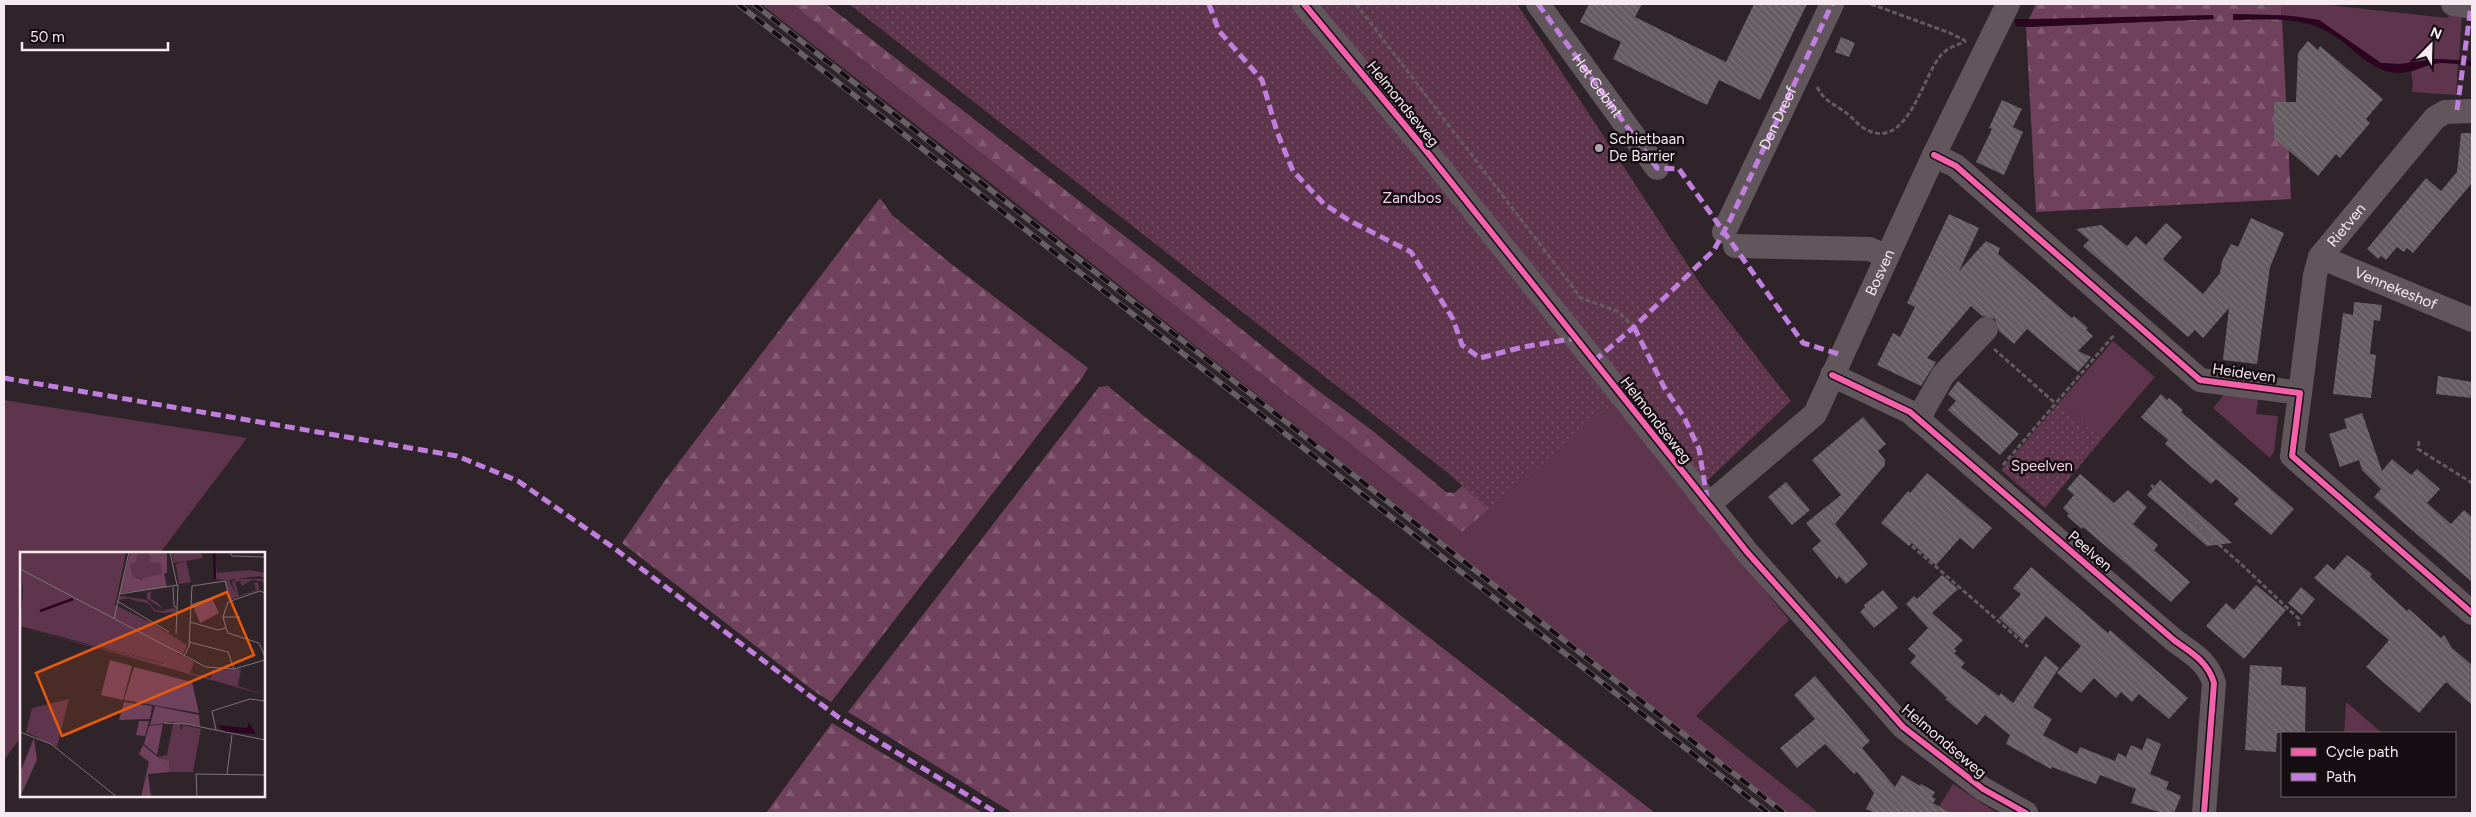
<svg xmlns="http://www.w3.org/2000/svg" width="2476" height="817" viewBox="0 0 2476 817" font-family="Figtree,sans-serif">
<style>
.green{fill:#5f354d}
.forest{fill:url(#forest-firs)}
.park{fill:url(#park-dots)}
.water{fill:#2d0420}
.building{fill:url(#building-back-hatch)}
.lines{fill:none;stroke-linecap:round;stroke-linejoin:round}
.path{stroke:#645b60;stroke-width:3;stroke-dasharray:5 2.5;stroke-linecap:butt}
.minor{stroke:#60565c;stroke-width:24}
.rail-casing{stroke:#686064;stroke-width:5.5}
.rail{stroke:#150d12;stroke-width:4;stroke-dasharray:11;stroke-linecap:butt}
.quiet{stroke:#c07fdc;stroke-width:5;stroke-dasharray:10 5;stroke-linecap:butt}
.cycleway-casing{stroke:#150d12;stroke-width:9}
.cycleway{stroke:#f560ab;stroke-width:6}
.poi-dot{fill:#b0a4ab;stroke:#150d12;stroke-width:2}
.labels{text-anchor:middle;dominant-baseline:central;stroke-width:5;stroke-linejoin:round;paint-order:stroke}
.street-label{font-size:15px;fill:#f6e9f0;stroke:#150d12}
.poi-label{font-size:15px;fill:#f6e9f0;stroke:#150d12;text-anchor:start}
.park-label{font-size:15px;fill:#f4d2e5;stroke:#150d12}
.inset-river{fill:none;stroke:#2d0420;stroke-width:2.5}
.inset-road{fill:none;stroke:#7f7379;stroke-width:1}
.view{fill:#e8590c;fill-opacity:0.15;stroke:#e8590c;stroke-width:2.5}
.inset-edge{fill:none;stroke:#f6e9f0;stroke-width:2.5}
</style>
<defs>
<pattern id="forest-firs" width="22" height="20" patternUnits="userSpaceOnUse" patternTransform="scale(1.25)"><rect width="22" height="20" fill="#6f415c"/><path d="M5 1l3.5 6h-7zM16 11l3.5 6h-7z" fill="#845c74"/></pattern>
<pattern id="park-dots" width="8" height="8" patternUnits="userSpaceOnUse" patternTransform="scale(1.25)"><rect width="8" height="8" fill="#5f354d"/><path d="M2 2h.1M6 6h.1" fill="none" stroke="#775267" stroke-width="1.8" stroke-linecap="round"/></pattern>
<pattern id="building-back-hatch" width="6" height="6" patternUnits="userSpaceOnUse" patternTransform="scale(1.25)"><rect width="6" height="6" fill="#655c61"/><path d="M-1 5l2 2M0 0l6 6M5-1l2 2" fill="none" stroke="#7c7378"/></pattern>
</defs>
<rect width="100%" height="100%" fill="#2f242a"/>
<!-- green -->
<path class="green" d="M761,4H792L1462,532L1614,403L1789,620L1696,716L1819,813H1784L988,181Z
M2281,4H2320L2447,18L2452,13L2462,15L2459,60L2436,59L2400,64L2381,63L2319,20L2281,15Z
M2441,63L2458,64L2456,95L2412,92L2413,83L2411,72L2425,66Z
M2113,341L2155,377L2102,439L2059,403Z
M2228,390L2259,393L2256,414L2278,416L2274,451L2270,458L2213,408Z
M4,400L247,438L160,553H21V737L4,760Z
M2346,702L2382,733H2344Z
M1953,784L1997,813H1935Z"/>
<!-- forest -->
<path class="forest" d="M792,4H826L1158,262L1316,389L1373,431L1446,492L1454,493L1555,406L1614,403L1462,532Z
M2036,4H2281V15L2234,14L2233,20L2282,19L2291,199L2036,212L2026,27L2214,19H2029Z
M880,198L892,215L950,263L1088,368L1082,378L831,702L814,691L622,543L666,479Z
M1108,386L1145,417L1655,813H1013L848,712L1099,387Z
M832,723L983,813H766Z"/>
<!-- park -->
<path class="park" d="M849,4H1517L1703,288L1791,401L1708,480L1681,491L1613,403L1489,510L1449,474Z
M2059,403L2102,439L2045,508L2001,470Z"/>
<!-- water -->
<path class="water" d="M2233,14L2292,16L2319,20L2381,63L2400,64L2436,59L2472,61V66C2461,65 2449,62 2438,63C2422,66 2407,76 2390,72C2365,66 2351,45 2330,33C2301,16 2265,19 2233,20Z
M2213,15L2214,19L2029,27L2016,26L2014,21L2016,19H2029Z"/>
<!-- building -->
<path class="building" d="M1589,4H1642L1635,17L1726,62L1754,4H1807L1760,100L1719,80L1707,105L1613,59L1621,42L1580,22Z
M1841,37L1855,43L1849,57L1835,52Z
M2308,41L2318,50L2320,46L2383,99L2366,119L2370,123L2340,158L2336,154L2318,176L2274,138V102H2296L2298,53Z
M2002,100L2022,109L2013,127L2023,132L2004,175L1976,162L1992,129L1989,128Z
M2461,133H2472V183L2413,253L2407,248L2404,252L2397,247L2386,260L2381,256L2378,259L2367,249L2426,178L2441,191L2457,172Z
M1949,214L1979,228L1959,271L1986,241L2000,248L1998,254L2072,318L2074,316L2088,328L2086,330L2093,336L2078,351L2091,357L2078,372L2027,329L2014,344L1999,331L1995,319L1982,316L1971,306L1927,358L1936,362L1921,386L1877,365L1893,333L1900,337L1915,307L1907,303Z
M2251,218L2284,233L2270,267L2257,364L2223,360L2229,308L2203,338L2195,330L2188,337L2083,246L2089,240L2076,229L2101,225L2127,246L2136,236L2146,245L2166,223L2182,237L2163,259L2203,294L2220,273L2222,261L2231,244L2238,247Z
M2354,302L2382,305L2380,321L2374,320L2370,354L2376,355L2371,398L2333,394L2343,313L2353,315Z
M2438,376L2472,382V398L2436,394Z
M1958,381L2019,434L2000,455L1948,410L1956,401L1948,394Z
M2161,394L2167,400L2169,398L2183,410L2181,412L2294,509L2271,535L2234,504L2239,499L2216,479L2211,484L2165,444L2168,440L2141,417Z
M2362,413L2382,471L2392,459L2411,475L2417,469L2440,489L2427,503L2451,524L2464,510L2472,517V582L2374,497L2381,489L2362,470L2359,460L2340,467L2329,434L2347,428L2344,419Z
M1863,417L1886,444L1878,451L1885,460V465L1835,524L1868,564L1846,584L1839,576L1837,579L1812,549L1821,541L1806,523L1841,495L1812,460Z
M1927,473L1992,528L1973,549L1960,538L1936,565L1912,543L1909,546L1881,523L1908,491L1910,493Z
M2080,474L2114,503L2128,490L2147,507L2133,524L2158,545L2154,550L2190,582L2171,602L2083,527L2082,529L2067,516L2069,514L2063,508L2074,495L2067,489Z
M2160,480L2206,520L2232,543L2207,546L2154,501L2147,495Z
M1786,482L1810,510L1792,525L1768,497Z
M2347,555L2372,574L2370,576L2373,580L2407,611L2409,609L2441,638L2444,635L2452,648L2472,665V705L2446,682L2419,713L2366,667L2389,640L2314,578L2327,564L2334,570Z
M2031,567L2108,633L2110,630L2188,698L2169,719L2139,694L2132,702L2121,692L2116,698L2094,678L2081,693L2057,673L2081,646L2046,616L2024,641L1999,618L2021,594L2013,588Z
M1942,575L1958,589L1932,613L1963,640L1954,649L1957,651L1954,653L1965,663L1961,667L1999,696L2001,693L2013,703L2045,656L2059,668L2033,707L2052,719L2043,735L2077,754L2080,747L2115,761L2118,753L2126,757L2131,745L2142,750L2147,738L2161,744L2150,774L2169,782L2166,789L2181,796L2174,813H2162L2131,803L2136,789L2100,775L2096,784L2052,767L2051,769L2006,744L2010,735L1985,715L1977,725L1945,699L1947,698L1910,663L1916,656L1908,649L1928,628L1906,604L1914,596L1917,599Z
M2256,585L2286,610L2244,659L2206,626L2226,603L2234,610Z
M2301,587L2315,599L2302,615L2288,603Z
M1883,590L1898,608L1874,628L1860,612L1865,607L1864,605Z
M2250,665L2282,667L2281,685L2306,687L2305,733H2277L2276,752L2245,750Z
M1815,676L1870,741L1862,748L1895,787L1902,775L1920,786L1921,784L1935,792L1932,797L1936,799L1933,803L1950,813H1875L1866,809L1874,793L1857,772L1854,774L1825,744L1797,768L1780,748L1815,719L1794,695Z"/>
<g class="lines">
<!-- path -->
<path class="path" d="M1356,4L1581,298L1617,311L1634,327
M1871,4L1950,33L1966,41
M1817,87C1827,105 1837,104 1851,117C1855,120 1858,125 1862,127C1907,157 1922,75 1942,54C1949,47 1958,45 1966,41
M1994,349L2055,403
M2419,441L2418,449L2472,483
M2003,465L2114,335
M2151,485L2241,564L2299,619V626
M1912,546L2028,647"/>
<!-- minor -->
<g class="minor">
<path d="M1304,4L1423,147L1747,552L1903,727L1983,789L2026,813"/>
<path id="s1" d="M1538,4L1657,168"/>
<path d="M2453,4L2472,7"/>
<path d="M1934,155L1956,166L2200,380L2300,393L2292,456L2472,613"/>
<path id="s2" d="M1724,232L1832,4"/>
<path d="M1735,246L1870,249L1887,257"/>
<path id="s3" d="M2320,257L2472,320"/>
<path d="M1832,375L1910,412L2175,641C2192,653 2208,662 2214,683L2204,813"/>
<path id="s4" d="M2300,393L2315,275L2320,257L2435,118L2445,112L2472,111"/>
<path d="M1918,419L1943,375L1986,329"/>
<path id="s5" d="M1708,505L1815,414L1934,155L2008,4"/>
</g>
<!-- rail casing -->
<g class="rail-casing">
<path id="rail" d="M738,4L1768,813
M754,4L1784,813"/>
</g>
<!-- rail -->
<use href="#rail" class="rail"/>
<!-- quiet -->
<path class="quiet" d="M1209,4L1219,31L1262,80L1277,132L1293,171L1324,204L1350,221L1411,252L1453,319L1462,345L1480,358L1523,347L1576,338
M1538,4L1657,168L1679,169L1803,343L1842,355
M2457,110L2471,6
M1634,327L1664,387L1684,417L1699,449L1707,498
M1594,361L1634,327L1714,250L1730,220L1832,4
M4,378L457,456L518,481L614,548L838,717L997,813"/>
<!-- cycleway casing -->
<g class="cycleway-casing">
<path id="cycleway" d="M1304,4L1423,147L1747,552L1903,727L1983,789L2026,813
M1934,155L1956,166L2200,380L2300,393L2292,456L2472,613
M1832,375L1910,412L2175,641C2192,653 2208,662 2214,683L2204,813"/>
</g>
<!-- cycleway -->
<use href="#cycleway" class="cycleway"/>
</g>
<!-- markers -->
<circle class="poi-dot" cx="1599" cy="148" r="5"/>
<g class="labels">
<!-- street labels -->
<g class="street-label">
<text stroke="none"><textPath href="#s1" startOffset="101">Het Gebint</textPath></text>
<text transform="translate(1403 104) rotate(51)">Helmondseweg</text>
<text stroke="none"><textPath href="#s2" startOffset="126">Den Dreef</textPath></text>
<text stroke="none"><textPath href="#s4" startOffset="179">Rietven</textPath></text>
<text stroke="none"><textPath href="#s5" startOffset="296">Bosven</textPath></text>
<text stroke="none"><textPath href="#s3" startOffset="82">Vennekeshof</textPath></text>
<text transform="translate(2244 373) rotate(8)">Heideven</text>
<text transform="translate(1656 420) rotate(52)">Helmondseweg</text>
<text transform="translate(2090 551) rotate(41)">Peelven</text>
<text transform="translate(1944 741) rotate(40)">Helmondseweg</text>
</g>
<!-- poi labels -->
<g class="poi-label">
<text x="1609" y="139">Schietbaan<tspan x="1609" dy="17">De Barrier</tspan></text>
</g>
<!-- park labels -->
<g class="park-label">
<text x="1412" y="198">Zandbos</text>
<text x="2042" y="466">Speelven</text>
</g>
</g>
<!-- overview -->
<g transform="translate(20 552)">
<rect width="245" height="245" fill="#2f242a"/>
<path d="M119,0H126L131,5L123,28L113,25L110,11L115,10ZM151,0H181L183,6L154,11ZM194,0L197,21L229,18L245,21V26L239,24L209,28L215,41L212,30L217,27H245L244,30L232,28L222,34L220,29L215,30L219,44L236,38L234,31L238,30L239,38L209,48L205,28L194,27ZM131,39V47L137,50L144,58L155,56L157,60L143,61L138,60L134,59L128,51L116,49L108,46L99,48L100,44L127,48L135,58L146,59L127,47V41ZM0,75L146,114L153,99L174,110L170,121L191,126L192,118L221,117L218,134L245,143ZM49,147L37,195L6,180L12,156ZM153,172H160L161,179L163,173L181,177L173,220H150L149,209L137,205L147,203Z" fill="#5f354d"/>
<path d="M110,0H119L115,11L110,12L113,25L122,28L131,5L126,0H147V21L144,22L147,35L100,41ZM192,46L199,61L180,71L173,54ZM0,73L143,112L153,99L146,114ZM90,108L112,114L103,148L81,143ZM114,115L172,130L179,161L104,148ZM104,150L132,154L130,167L99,168ZM135,154L179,163L180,174L152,170L130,173ZM119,169H129L125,184L116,183ZM143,172L137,203L124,192L129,174ZM14,186L17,208L0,245V221ZM123,193L139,206L149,209L150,220L128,222L131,245H121L129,210L119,202Z" fill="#6f415c"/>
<path d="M0,0H106L95,53L130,70L167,93L163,102L153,100L147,112L0,74L3,40ZM166,9L171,30L159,32L156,12ZM127,10L141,11L142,22L120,27L119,11Z" fill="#5f354d"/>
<path d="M229,171L236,182L205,180L197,173L227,176Z" fill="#2d0420"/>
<path class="inset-river" d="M194,0L195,27M20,59L53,47"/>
<path class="inset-road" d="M150,0L157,33M210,0L212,4L245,5M0,17L186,115L214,117L245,108M153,35L154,54L157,56M99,42L158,33L156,82M97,49L149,80M203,65H220M94,67L109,0M170,70L198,78L206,76L208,81L239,91L245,105M206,76L203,65L208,50L240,39L245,41M169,90L208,100L214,117M164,104L169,94L172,34L205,29L208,40L171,53M144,171L166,172L245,188M196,178L192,159L230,147L245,149M0,180L31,192L97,245M207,222L212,183M177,245L176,222L245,223"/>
<path class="view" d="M207,40L234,103L42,184L16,121Z"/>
<rect width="245" height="245" class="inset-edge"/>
</g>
<!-- border -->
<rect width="2476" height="817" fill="none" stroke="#f6e9f0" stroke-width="10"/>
<!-- legend -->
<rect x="2281" y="732" width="175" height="65" fill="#150d12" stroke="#6f656b"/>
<rect x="2291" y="748" width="25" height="8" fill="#f560ab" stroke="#6f656b"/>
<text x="2326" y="757" font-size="15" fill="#f6e9f0">Cycle path</text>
<rect x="2291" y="773" width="25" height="8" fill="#c07fdc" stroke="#6f656b"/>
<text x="2326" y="782" font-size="15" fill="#f6e9f0">Path</text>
<!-- north arrow -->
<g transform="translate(2431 45) rotate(23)" stroke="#150d12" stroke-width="4" paint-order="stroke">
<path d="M0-4L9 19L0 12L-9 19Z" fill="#f6e9f0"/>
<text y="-8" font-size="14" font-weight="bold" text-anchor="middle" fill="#f6e9f0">N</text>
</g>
<!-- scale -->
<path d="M22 42v8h146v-8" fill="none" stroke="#f6e9f0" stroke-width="2.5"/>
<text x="30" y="42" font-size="15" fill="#f6e9f0" stroke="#150d12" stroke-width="4" paint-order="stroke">50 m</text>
</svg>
